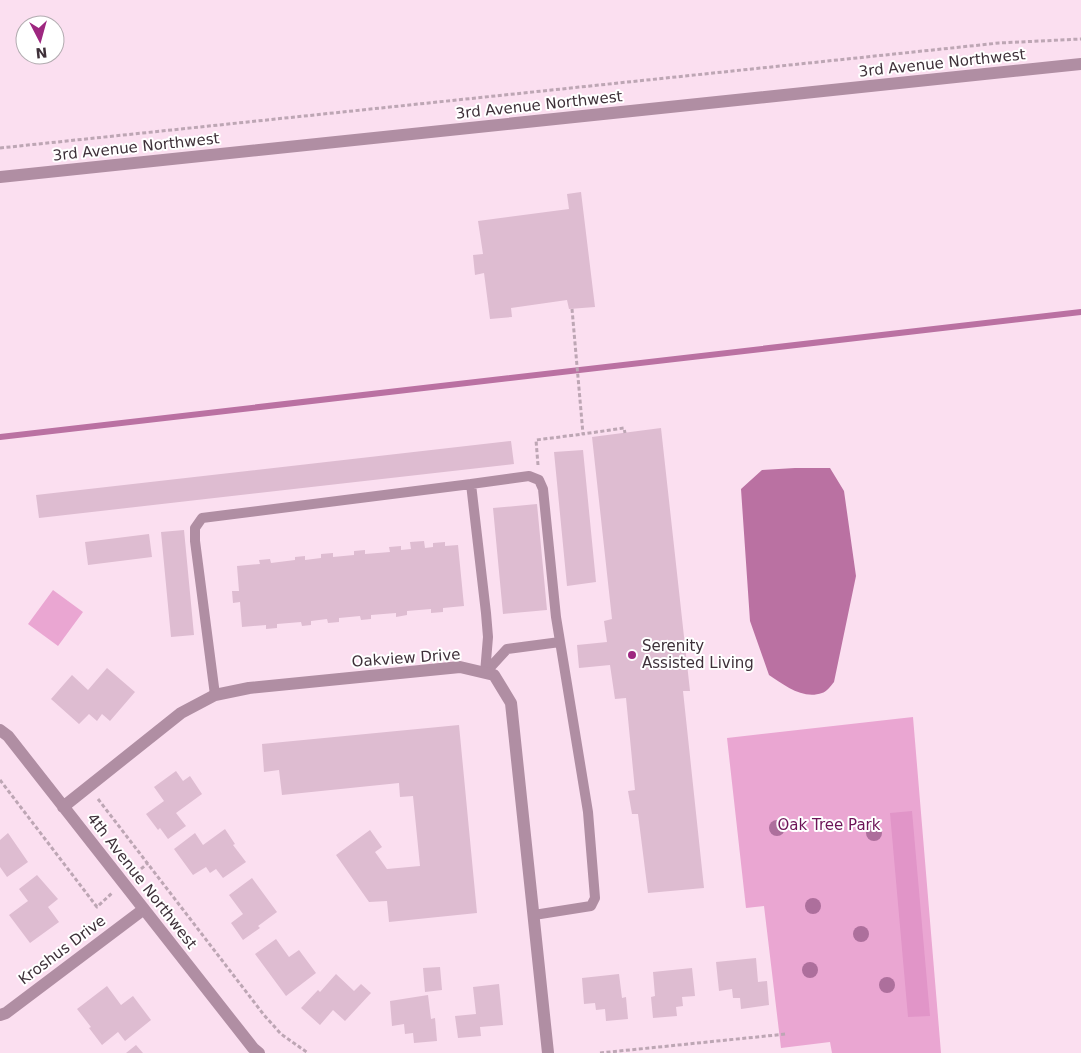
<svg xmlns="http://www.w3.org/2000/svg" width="1081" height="1053" viewBox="0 0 1081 1053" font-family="'DejaVu Sans',sans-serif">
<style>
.green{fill:#eaa6d2}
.forest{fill:#e195c8}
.water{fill:#ba71a2}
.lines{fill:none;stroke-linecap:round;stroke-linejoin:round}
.stream{stroke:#ba71a2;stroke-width:6}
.building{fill:#debcd1}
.path{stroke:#bda6b4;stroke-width:3;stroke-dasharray:4 2.5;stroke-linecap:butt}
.service{stroke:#b08ea3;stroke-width:10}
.minor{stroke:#b08ea3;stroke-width:12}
.tree{fill:#ad6f9c}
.poi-dot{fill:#9e2780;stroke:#fff;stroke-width:2}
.labels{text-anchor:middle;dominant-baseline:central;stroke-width:4;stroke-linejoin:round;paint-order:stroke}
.street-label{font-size:15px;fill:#3e3039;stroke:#fff}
.poi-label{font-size:15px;fill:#3e3039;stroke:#fff;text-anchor:start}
.park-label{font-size:15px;fill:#6d1457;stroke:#fff}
</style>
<rect width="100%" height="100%" fill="#fbdff0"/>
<!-- green -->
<path class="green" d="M53,590L83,612L58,646L28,624Z
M913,717L941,1053H832L830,1042L781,1048L764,906L746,908L727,738Z"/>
<!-- forest -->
<path class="forest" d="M912,811L930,1016L908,1017L890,813Z"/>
<!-- water -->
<path class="water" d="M795,468H830L844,491L856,576L834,682C831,686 826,692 822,693C803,700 784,685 769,675L750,621L741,489L762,470Z"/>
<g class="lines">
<!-- stream -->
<path class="stream" d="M0,437L1081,312"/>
</g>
<!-- building -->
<path class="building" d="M581,192L595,307L569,309L567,300L511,308L512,317L490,319L484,273L475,275L473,255L483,254L478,221L569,209L567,194Z
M661,428L690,691H683L704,888L648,893L638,814H632L628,791L635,790L626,698L615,699L610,665L579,668L577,645L607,642L604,621L612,619L592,437Z
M511,441L514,464L39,518L36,495Z
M583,450L596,582L567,586L554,452Z
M537,504L547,610L503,614L493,508Z
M184,530L194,635L171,637L161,532Z
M149,534L152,557L88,565L85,542Z
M424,541L425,548L433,547V543L445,542V546L458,545L464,606L443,608V612L431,613V609L407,611V615L396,617V613L371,615V619L361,620L360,616L339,618V622L328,623L327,619L311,621V625L302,626L301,622L277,624V628L266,629V625L242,627L240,602L233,603L232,591H239L237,566L260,564L259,560L270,559L271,563L295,560V557L305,556V560L321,558V554L333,553V557L354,555V551L365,550V554L390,552L389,547L401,546V550L411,549L410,542Z
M107,668L135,692L110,721L102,714L97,721L89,714L79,724L51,699L72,675L88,690Z
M459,725L477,913L389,922L387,901L369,902L336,855L370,830L382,847L375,852L387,869L420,866L413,796L400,797L399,783L282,795L279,770L264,772L262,744Z
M176,771L183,781L190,776L202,794L176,813L186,826L168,839L160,828L158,830L146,814L164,801L154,787Z
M225,829L235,844L233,845L246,862L223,878L216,869L210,873L206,867L193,875L174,849L195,833L203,845Z
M8,833L28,862L7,877L0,867V840Z
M37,875L58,899L48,907L59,922L30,943L9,915L28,901L19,889Z
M252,878L277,912L258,926L260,928L243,940L231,923L243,914L229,895Z
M276,939L289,957L299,950L316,973L286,996L255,954Z
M756,958L758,982L767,981L769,1005L741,1009L740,998H733L732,989L719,991L716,962Z
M440,967L442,990L425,992L423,968Z
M692,968L695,996L682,997L683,1006L676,1007L677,1016L653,1018L651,997L655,996L653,972Z
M336,974L354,991L361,984L371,993L345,1021L333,1010L320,1025L301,1008L318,990L320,992Z
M619,974L622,998L626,997L628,1019L606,1021L605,1009L596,1010L595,1003L584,1004L582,978Z
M499,984L503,1025L480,1027L481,1036L458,1038L455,1016L476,1014L473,987Z
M107,986L121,1005L133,996L151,1020L125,1041L118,1032L102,1045L89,1028L91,1027L77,1009Z
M428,995L431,1019L435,1018L437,1041L414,1043L413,1033L405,1034L404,1024L392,1026L390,1001Z
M136,1045L143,1053H126Z"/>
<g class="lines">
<!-- path -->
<path class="path" d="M0,148L999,43L1081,39
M572,309L583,434L624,428L625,433
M538,465L536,440L583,434
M0,780L97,907L112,893
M98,799L264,1015L281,1034L308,1053
M136,873L148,863
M600,1053L786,1034"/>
<!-- service -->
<path class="service" d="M471,484L529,476L539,480L543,489L556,617L588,812L595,898L591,906L534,915
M485,673L507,649L560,642
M215,695L195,541V528L202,518L471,484L486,613L488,637L485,673"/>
<!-- minor -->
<path class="minor" d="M0,177L1081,64
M0,730L8,736L253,1048L259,1053
M63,807L181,713L215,695L249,688L460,667L494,675L511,703L548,1053
M0,1015L6,1013L144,909"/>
</g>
<!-- trees -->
<g class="tree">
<circle cx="777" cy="828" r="8"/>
<circle cx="874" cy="833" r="8"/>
<circle cx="813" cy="906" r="8"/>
<circle cx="861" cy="934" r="8"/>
<circle cx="810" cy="970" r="8"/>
<circle cx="887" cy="985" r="8"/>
</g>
<!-- markers -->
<circle class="poi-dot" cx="632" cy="655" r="5"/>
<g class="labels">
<!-- street labels -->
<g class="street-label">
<text transform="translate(942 63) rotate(-6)">3rd Avenue Northwest</text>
<text transform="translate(539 105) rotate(-6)">3rd Avenue Northwest</text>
<text transform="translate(136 147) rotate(-6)">3rd Avenue Northwest</text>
<text transform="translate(406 658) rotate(-4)">Oakview Drive</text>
<text transform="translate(142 881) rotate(52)">4th Avenue Northwest</text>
<text transform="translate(62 950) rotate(-37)">Kroshus Drive</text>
</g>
<!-- poi labels -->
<g class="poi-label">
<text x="642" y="646">Serenity<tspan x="642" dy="17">Assisted Living</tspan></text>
</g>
<!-- park labels -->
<g class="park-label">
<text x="829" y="825">Oak Tree Park</text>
</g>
</g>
<!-- north arrow -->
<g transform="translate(40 40) rotate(174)"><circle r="24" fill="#ffffff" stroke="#b2acb0"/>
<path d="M0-4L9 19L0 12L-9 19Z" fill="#9e2780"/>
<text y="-8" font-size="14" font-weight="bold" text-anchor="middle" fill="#3e3039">N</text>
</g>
</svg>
